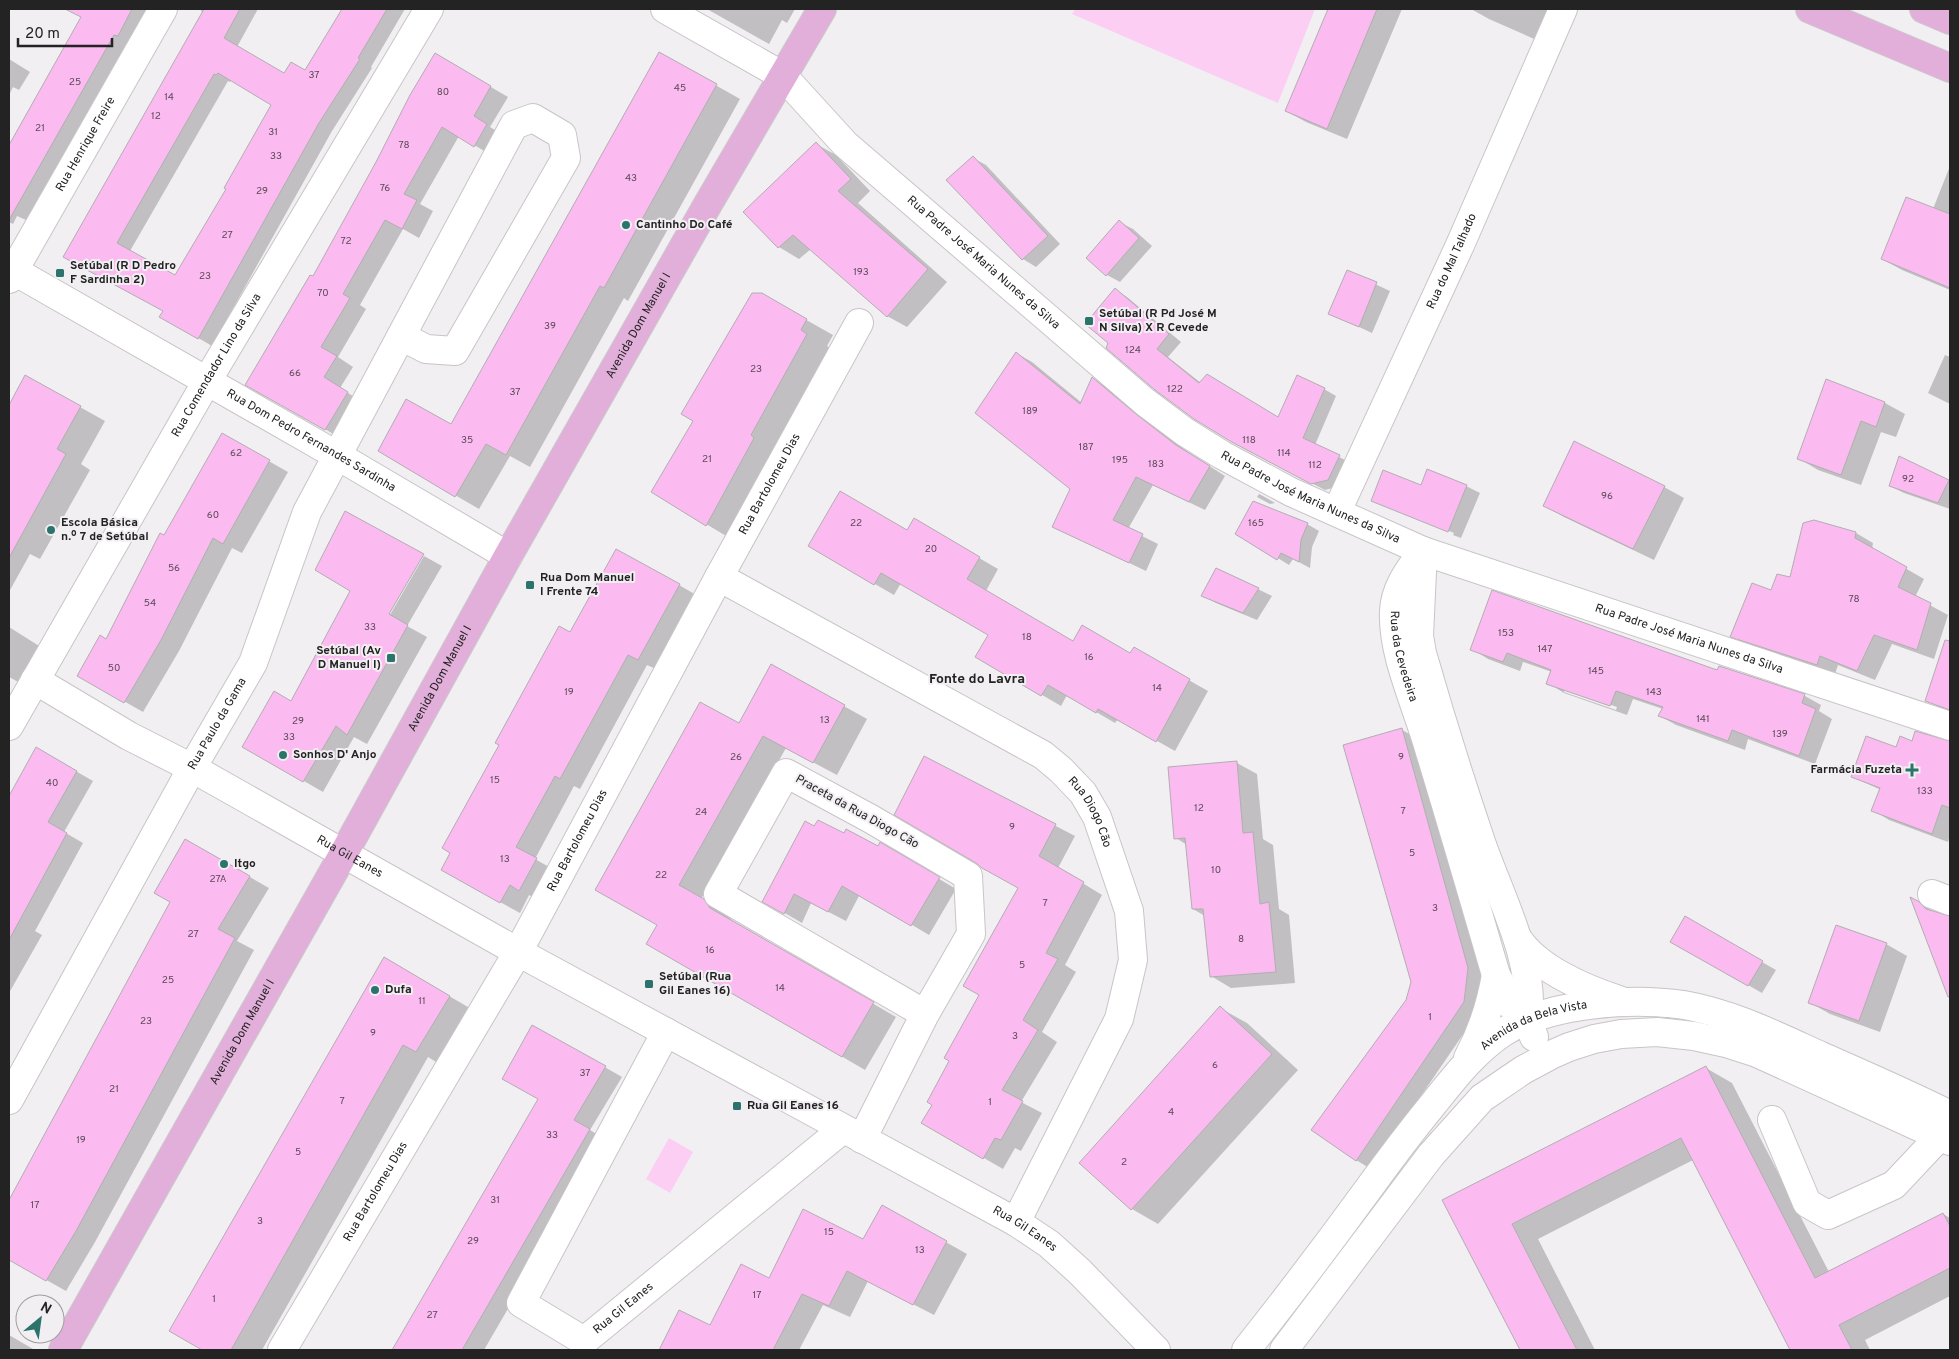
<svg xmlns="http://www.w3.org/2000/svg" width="1959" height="1359" viewBox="0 0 1959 1359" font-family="Overpass,sans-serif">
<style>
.green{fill:#fccef4}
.shadow{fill:#0003;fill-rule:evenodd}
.building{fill:#fbbaf0;stroke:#b1aeb1;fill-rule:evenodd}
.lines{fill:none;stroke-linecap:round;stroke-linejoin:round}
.minor-casing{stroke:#c8c4c7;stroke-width:30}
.major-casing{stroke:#cacaca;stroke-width:30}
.minor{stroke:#fff;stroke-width:28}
.major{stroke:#e2afda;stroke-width:28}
.poi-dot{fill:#2b736b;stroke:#f2eff2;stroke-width:2}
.labels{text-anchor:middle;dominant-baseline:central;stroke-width:4;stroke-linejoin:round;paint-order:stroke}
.number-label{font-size:10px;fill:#5a4957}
.street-label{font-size:12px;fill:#242324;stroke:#f2eff2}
.poi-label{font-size:12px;font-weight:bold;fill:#242324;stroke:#f2eff2;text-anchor:start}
.neighbourhood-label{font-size:14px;font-weight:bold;fill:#242324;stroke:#f2eff2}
</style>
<rect width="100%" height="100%" fill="#f2eff2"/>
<!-- green -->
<path class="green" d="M1075,9H1315L1278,103L1072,14Z
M669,1138L693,1152L670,1193L646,1179Z"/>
<!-- shadow -->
<path class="shadow" d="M79,9H150L132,43L128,41L26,220L17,216L13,224L9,222V148L82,17L76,13Z
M202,9H258L237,47L285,75L306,72L343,9H405L371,67L372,68L332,131L212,346L161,316L164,311L78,264L203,13L201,11ZM231,80L272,105L228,189L176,277L130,251L228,81L230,82Z
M707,9H795L787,23L782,20L769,44Z
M1329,9H1402L1347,139L1306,122L1286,111Z
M1471,9H1555L1541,42L1489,19Z
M659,53L740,99L628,301L624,298L530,467L510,456L479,509L379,451L451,426Z
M436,55L508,97L490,127L503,135L491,155L459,136L420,204L433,211L419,238L403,229L360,305L366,309L338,357L353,367L340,388L364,403L342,439L247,384L313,278Z
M9,59L30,72L19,90L13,87L9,95Z
M816,144L836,155L870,191L858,203L947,282L907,327L887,316L811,249L799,259L779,247L745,212Z
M973,158L986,165L1060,244L1036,267L1023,259L948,180Z
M1950,166V290L1902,270L1882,259L1933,209Z
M1119,222L1133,229L1152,246L1120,282L1107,275Z
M1347,271L1390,291L1372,333L1329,313Z
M1115,290L1127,297L1181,342L1168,357L1201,383L1279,418L1324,389L1336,396L1315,445L1351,463L1340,486L1325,490L1243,448L1110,343Z
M762,295L833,335L827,346L833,350L733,540L652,492L695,421Z
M1016,353L1032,362L1082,403L1093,379L1108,388L1152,425L1192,455L1225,476L1205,510L1153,485L1128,529L1158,544L1146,571L1054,527L1071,489Z
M1945,355L1950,357V404L1928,393Z
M26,377L105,421L81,464L90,470L40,559L30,554L9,592V407Z
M1885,403L1905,414L1896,437L1881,432L1861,485L1818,470L1798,458Z
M223,435L288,472L242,553L232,548L179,651L143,712L78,675L107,640Z
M1900,458L1950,482V509L1904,493L1890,486Z
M1466,486L1480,493L1461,538L1453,535L1454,533L1385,505V507L1372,500L1422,487Z
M1664,487L1684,498L1654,560L1564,517L1544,505Z
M1259,494L1263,496L1275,503L1270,504L1257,497Z
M346,513L385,619L387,620L424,556L442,566L407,626L427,637L367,744L354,737L323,792L243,746L292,702L351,590Z
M914,520L998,569L986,591L1074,642L1130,655L1134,649L1208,691L1175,751L1118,719L1115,723L1067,695L1061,706L977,657L989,635L901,583L894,595L809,546L907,531Z
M1307,524L1319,531L1312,547L1310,568L1293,559L1289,565L1237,533Z
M1856,533L1873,543L1872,549L1924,579L1915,597L1948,615L1934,659L1892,644L1875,680L1838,665L1835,674L1749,646L1732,636L1771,592Z
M1217,569L1272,596L1257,620L1216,603L1202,595Z
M679,585L698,596L658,670L647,665L580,789L574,786L535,859L556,871L539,901L529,895L520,913L462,881L501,744L570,634Z
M9,627L44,649L22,684L9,677Z
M1472,649L1718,672L1719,667L1805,696L1821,705L1819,711L1832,719L1815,764L1748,739L1745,750L1676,725L1660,716L1663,709L1633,699L1627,715L1564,693L1548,683L1552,672L1523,662L1520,671L1488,659ZM1564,689L1617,707L1616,710L1564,692Z
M1944,649L1950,651V712L1927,701Z
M772,666L867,719L837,775L786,748L701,899L727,914L733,922L896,1017L865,1070L648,943L658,925L740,725Z
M1402,730L1417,738L1483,977L1479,1011L1371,1169L1356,1160L1413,982Z
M1950,742V835L1948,842L1889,820L1873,810L1881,790L1853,777L1896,748L1913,743Z
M37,749L93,781L64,832L83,843L35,931L42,935L9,993V799Z
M925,758L1075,836L1058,868L1102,895L1065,965L1076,972L1042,1032L1057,1042L1021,1102L1042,1113L1021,1151L1015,1148L1003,1169L923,1123L934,1105L951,1060L981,995L1020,889Z
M1237,763L1257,774L1263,839L1273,845L1279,909L1289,915L1295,983L1231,988L1211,976L1205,916L1193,909L1187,845L1176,838Z
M815,828L845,835L879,848L881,844L956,889L929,935L860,894L846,921L811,903L802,923L764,901Z
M185,840L269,888L237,941L254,950L95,1242L66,1291L9,1259V1203L172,902Z
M1912,900L1944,917L1950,916V999Z
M1685,918L1776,970L1762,993L1672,942Z
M1886,944L1907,956L1880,1032L1830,1014L1809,1002Z
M384,958L473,1010L441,1065L428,1057L262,1350H205L171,1331Z
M1220,1008L1247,1023L1298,1070L1158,1224L1132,1209Z
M533,1026L622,1077L590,1130L606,1140L484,1350H398L395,1348L540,1099Z
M1706,1068L1732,1083L1829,1272L1943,1214L1950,1218V1296L1865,1340L1870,1350H1791L1693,1160L1538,1239L1595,1350H1521L1444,1201Z
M882,1206L967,1254L934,1315L868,1281L850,1317L823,1305L799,1350H661L680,1311L711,1327L770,1279L864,1241Z
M9,1335L33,1349L32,1350H9Z"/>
<!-- building -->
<path class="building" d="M65,9H132L118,36L114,35L9,220V145L81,17Z
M204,9H240L224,38L284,73L291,62L305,70L342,9H387L358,58L360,59L319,123L198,339L159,317L163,311L63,257ZM218,73L271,105L224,188L226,189L175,275L117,243L214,74L216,75Z
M1328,9H1377L1327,129L1285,111Z
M659,52L717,84L604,288L600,286L506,455L486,444L455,497L378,451L406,399L451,424Z
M435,53L491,86L474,116L487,124L474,147L442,127L404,194L417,200L402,229L385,220L343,294L350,298L321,347L337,356L324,377L348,392L325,430L245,385L310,275L313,276L376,162L410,95Z
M816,142L851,179L838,191L928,269L887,317L793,235L778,248L743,212Z
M973,156L1048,236L1022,260L946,180Z
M1906,197L1950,214V288L1881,259Z
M1119,220L1139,238L1106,276L1086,258Z
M1347,270L1377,282L1359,327L1328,314Z
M1115,288L1169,334L1157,349L1199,383L1207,374L1278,417L1297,375L1325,388L1303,438L1340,455L1328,480L1311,484L1230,441L1194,419L1155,390L1106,348L1108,343L1085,324Z
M752,293H762L807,319L801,330L807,334L751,435L754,438L706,526L651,492L693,421L681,414Z
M1016,352L1080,404L1092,377L1136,414L1176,445L1210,466L1189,502L1136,477L1113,520L1143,534L1129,563L1052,527L1070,489L975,413Z
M25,375L81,406L57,449L66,454L9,558V405Z
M1826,379L1885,402L1876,427L1861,421L1841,475L1797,459Z
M222,433L270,460L223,544L213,538L161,640L124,703L77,676L100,635L106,639L160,533L164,535Z
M1574,441L1665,486L1633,549L1543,506Z
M1899,456L1949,480L1938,503L1889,486Z
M1427,469L1467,485L1448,532L1371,501L1383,470L1421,485Z
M840,491L907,530L914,518L980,557L967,579L1073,641L1082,625L1130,653L1134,647L1190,679L1156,742L1098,709L1096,713L1048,685L1041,696L975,657L988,635L881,573L874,585L808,546Z
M1253,501L1308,523L1301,540L1299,562L1281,553L1277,560L1235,534Z
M345,511L424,554L389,614L408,625L347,735L336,726L303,782L242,747L274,691L291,701L350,591L315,570Z
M1814,520L1856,532L1855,538L1907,567L1898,587L1931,603L1917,650L1874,635L1857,671L1820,656L1817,665L1730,637L1752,583L1771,590L1777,574L1790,577L1803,523Z
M616,549L680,584L638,660L628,655L560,779L555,776L516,847L537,858L519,891L510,885L500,903L441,870L450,853L442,848L499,745L495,743L559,626L570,632Z
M1216,568L1259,588L1243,613L1201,596Z
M1492,590L1717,670L1719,666L1805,694L1802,703L1816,709L1799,756L1732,730L1728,741L1658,716L1663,707L1616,691L1610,706L1546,684L1551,670L1507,653L1503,662L1470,650Z
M1945,640L1950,641V710L1925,701Z
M771,664L845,705L813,763L763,736L679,885L704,899L710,908L874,1002L842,1057L646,944L657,925L595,890L700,702L739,723Z
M1402,728L1468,968L1464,1002L1356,1161L1311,1130L1406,1000L1411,982L1343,745Z
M1915,731L1950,741V808L1942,805L1932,834L1871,811L1880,788L1851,777L1866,736L1896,747L1900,736L1912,741Z
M36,747L77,771L48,822L67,833L9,940V796Z
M924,756L1056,824L1039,856L1084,882L1046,953L1058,959L1023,1020L1038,1030L1002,1090L1023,1101L1001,1140L995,1138L983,1159L921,1123L932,1105L927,1102L949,1061L944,1058L979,995L963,986L1018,888L982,868L976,863L894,815Z
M1237,761L1243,833L1253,832L1260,904L1269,902L1276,972L1210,977L1203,909H1192L1185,838L1174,839L1168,767Z
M818,820L844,833L846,829L878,846L880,842L940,877L911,926L842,886L828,912L794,894L784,914L762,902L805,821L814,826Z
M185,839L250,876L218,929L235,938L76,1231L46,1281L9,1260V1200L170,902L154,893Z
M1910,897L1918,901L1926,909L1950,916V997H1948Z
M1685,916L1763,961L1748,986L1670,942Z
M1836,925L1887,943L1859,1021L1808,1003Z
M384,957L450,996L416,1052L403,1045L231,1350H202L169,1331Z
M1220,1006L1272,1054L1131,1210L1079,1163Z
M532,1025L606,1066L574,1120L590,1129L462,1350H392L538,1099L502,1079Z
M1706,1066L1815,1278L1943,1213L1950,1226V1268L1839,1325L1852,1350H1790L1681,1138L1512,1224L1577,1350H1520L1442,1200Z
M882,1205L947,1241L913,1305L847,1271L829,1306L802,1294L773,1350H659L679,1310L710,1325L741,1264L769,1278L803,1209L863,1239Z"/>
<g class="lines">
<!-- minor casing -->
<g class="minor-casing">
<g id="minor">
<path id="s1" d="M665,9L783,76L845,144L1145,402L1185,432L1222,455L1291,492L1423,551L1950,726"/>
<path id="s2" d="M9,268L338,456L508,556"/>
<path id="s3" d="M9,279L163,9"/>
<path id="s4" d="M1337,511L1460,245L1563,9"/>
<path id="s5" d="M1423,551C1410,569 1395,587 1394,611C1392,652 1414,699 1426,739C1450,817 1473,896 1496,975L1512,1006L1528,1021L1534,1037"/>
<path d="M1423,551L1419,636L1422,653C1440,716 1460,780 1481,842C1500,897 1536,963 1528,1021"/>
<path id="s6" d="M719,577L1043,755L1061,770L1083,793L1097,817L1129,911L1133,960L1119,1019L1016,1222"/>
<path id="s7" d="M35,680L129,736L192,768L518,952L1016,1222L1049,1244L1080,1272L1156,1350"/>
<path id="s8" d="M9,726L207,381L429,9"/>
<path d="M1932,894L1950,901"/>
<path d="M1518,939C1538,969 1585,989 1619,1000"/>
<path id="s9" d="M666,1032L521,1303L584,1341L843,1129"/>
<path d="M1468,1058C1482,1032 1491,1004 1496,975"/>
<path id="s10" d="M9,1100L192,768L253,663L307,512L514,125L533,118L562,135L566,158L455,351L426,349L401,336"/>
<path d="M1772,1120L1807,1203L1828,1215L1894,1185L1940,1136"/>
<path d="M862,1139L925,1014L971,934L968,876L871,819L786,773L718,894L925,1014"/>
<path id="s11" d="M282,1350L518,952L719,577L859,323"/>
<path id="s12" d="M1246,1350C1288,1297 1329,1243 1369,1188C1390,1159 1412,1130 1434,1103C1454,1078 1475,1051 1502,1033C1548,1003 1630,997 1684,1005C1731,1013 1777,1036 1821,1056C1864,1075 1908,1094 1950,1115"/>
<path d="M1284,1350L1431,1155L1482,1098L1523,1070L1553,1054L1569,1047L1594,1039L1621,1034L1657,1032L1694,1036L1726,1043L1757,1053L1950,1141"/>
</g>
</g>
<!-- major casing -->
<g class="major-casing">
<g id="major">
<path d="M1810,9L1950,68"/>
<path d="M1924,9L1950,20"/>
<path id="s13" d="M63,1350L344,853L508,556L708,204L822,9"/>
</g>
</g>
<!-- minor -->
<use href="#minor" class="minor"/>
<!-- major -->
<use href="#major" class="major"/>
</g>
<!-- markers -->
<g class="poi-dot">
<circle cx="626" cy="225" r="5"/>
<rect x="55" y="268" width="10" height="10" rx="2.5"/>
<rect x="1084" y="316" width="10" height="10" rx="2.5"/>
<circle cx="51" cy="530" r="5"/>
<rect x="525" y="580" width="10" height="10" rx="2.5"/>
<rect x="386" y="653" width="10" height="10" rx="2.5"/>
<circle cx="283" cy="755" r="5"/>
<path d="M1909.5 762.5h5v5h5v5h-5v5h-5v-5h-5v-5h5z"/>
<circle cx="224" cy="864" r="5"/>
<rect x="644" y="979" width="10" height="10" rx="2.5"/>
<circle cx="375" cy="990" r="5"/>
<rect x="732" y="1101" width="10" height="10" rx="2.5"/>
</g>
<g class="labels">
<!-- number labels -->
<g class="number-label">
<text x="314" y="75">37</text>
<text x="75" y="82">25</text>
<text x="680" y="88">45</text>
<text x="443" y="92">80</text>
<text x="169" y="97">14</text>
<text x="156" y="116">12</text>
<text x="40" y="128">21</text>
<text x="273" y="132">31</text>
<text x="404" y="145">78</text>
<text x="276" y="156">33</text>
<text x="631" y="178">43</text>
<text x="385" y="188">76</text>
<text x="262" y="191">29</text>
<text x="227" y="235">27</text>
<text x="346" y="241">72</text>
<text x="861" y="272">193</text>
<text x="205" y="276">23</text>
<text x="323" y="293">70</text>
<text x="550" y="326">39</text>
<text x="1133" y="350">124</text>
<text x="756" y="369">23</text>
<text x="295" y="373">66</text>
<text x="1175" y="389">122</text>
<text x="515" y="392">37</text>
<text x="1030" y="411">189</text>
<text x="467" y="440">35</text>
<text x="1249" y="440">118</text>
<text x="1086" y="447">187</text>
<text x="236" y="453">62</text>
<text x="1284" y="453">114</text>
<text x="707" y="459">21</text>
<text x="1120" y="460">195</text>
<text x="1156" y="464">183</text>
<text x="1315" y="465">112</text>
<text x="1908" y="479">92</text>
<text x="1607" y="496">96</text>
<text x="213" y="515">60</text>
<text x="856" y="523">22</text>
<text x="1256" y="523">165</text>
<text x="931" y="549">20</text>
<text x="174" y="568">56</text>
<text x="1854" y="599">78</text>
<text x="150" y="603">54</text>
<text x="370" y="627">33</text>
<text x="1506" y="633">153</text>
<text x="1027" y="637">18</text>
<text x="1545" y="649">147</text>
<text x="1089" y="657">16</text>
<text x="114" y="668">50</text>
<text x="1596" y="671">145</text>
<text x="1157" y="688">14</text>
<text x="569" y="692">19</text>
<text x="1654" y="692">143</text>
<text x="1703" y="719">141</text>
<text x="825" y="720">13</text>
<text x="298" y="721">29</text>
<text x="1780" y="734">139</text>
<text x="289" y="737">33</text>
<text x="736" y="757">26</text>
<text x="1401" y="757">9</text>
<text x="495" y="780">15</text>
<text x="52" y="783">40</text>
<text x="1925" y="791">133</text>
<text x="1199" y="808">12</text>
<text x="1403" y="811">7</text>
<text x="701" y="812">24</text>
<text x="1012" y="827">9</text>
<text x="1412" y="853">5</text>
<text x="505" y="859">13</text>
<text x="1216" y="870">10</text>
<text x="661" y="875">22</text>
<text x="218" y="879">27A</text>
<text x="1045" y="903">7</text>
<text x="1435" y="908">3</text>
<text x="193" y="934">27</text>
<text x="1241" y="939">8</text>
<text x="710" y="950">16</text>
<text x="1022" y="965">5</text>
<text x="168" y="980">25</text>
<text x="780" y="988">14</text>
<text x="422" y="1001">11</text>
<text x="1430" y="1017">1</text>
<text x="146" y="1021">23</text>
<text x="373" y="1033">9</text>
<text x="1015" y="1036">3</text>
<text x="1215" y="1065">6</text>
<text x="585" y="1073">37</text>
<text x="114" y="1089">21</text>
<text x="342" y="1101">7</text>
<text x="990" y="1102">1</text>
<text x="1171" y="1112">4</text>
<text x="552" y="1135">33</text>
<text x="81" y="1140">19</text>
<text x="298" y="1152">5</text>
<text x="1124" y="1162">2</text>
<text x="495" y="1200">31</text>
<text x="35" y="1205">17</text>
<text x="260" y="1221">3</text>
<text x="829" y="1232">15</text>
<text x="473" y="1241">29</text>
<text x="920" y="1250">13</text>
<text x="757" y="1295">17</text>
<text x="214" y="1299">1</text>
<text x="432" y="1315">27</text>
</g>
<!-- street labels -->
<g class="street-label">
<text stroke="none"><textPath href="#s3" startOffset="155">Rua Henrique Freire</textPath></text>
<text stroke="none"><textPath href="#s4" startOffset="275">Rua do Mal Talhado</textPath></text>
<text stroke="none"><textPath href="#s1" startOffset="410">Rua Padre José Maria Nunes da Silva</textPath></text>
<text stroke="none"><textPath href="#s13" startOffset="1175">Avenida Dom Manuel I</textPath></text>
<text stroke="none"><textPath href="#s8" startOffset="416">Rua Comendador Lino da Silva</textPath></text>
<text stroke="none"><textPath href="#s2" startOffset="348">Rua Dom Pedro Fernandes Sardinha</textPath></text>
<text stroke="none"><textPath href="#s11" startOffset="994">Rua Bartolomeu Dias</textPath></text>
<text stroke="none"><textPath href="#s1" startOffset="815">Rua Padre José Maria Nunes da Silva</textPath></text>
<text stroke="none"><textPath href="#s1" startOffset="1220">Rua Padre José Maria Nunes da Silva</textPath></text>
<text stroke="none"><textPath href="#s5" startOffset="114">Rua da Cevedeira</textPath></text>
<text stroke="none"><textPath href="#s13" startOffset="770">Avenida Dom Manuel I</textPath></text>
<text stroke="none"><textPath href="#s10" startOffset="430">Rua Paulo da Gama</textPath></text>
<text transform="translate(857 812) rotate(29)">Praceta da Rua Diogo Cão</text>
<text stroke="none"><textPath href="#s6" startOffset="445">Rua Diogo Cão</textPath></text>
<text stroke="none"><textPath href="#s11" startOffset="589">Rua Bartolomeu Dias</textPath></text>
<text stroke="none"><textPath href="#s7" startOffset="361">Rua Gil Eanes</textPath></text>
<text stroke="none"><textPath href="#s12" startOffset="441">Avenida da Bela Vista</textPath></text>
<text stroke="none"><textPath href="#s13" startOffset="365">Avenida Dom Manuel I</textPath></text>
<text stroke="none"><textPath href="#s11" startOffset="184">Rua Bartolomeu Dias</textPath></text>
<text stroke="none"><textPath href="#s7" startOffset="1132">Rua Gil Eanes</textPath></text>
<text stroke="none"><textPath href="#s9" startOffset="432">Rua Gil Eanes</textPath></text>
</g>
<!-- poi labels -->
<g class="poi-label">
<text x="636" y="225">Cantinho Do Café</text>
<text x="70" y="266">Setúbal (R D Pedro<tspan x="70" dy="14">F Sardinha 2)</tspan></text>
<text x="1099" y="314">Setúbal (R Pd José M<tspan x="1099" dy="14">N Silva) X R Cevede</tspan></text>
<text x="61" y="523">Escola Básica<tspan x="61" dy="14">n.º 7 de Setúbal</tspan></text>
<text x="540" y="578">Rua Dom Manuel<tspan x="540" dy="14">I Frente 74</tspan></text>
<text x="381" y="651" text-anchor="end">Setúbal (Av<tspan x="381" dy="14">D Manuel I)</tspan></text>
<text x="293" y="755">Sonhos D' Anjo</text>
<text x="1902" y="770" text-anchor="end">Farmácia Fuzeta</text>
<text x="234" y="864">Itgo</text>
<text x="659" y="977">Setúbal (Rua<tspan x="659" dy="14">Gil Eanes 16)</tspan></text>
<text x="385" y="990">Dufa</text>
<text x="747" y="1106">Rua Gil Eanes 16</text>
</g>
<!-- neighbourhood labels -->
<g class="neighbourhood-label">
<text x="977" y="679">Fonte do Lavra</text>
</g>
</g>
<!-- border -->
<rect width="1959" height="1359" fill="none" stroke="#242324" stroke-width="20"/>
<!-- north arrow -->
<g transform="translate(40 1319) rotate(29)"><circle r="24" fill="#f2eff2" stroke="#a09da0"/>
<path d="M0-4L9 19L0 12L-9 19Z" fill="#2b736b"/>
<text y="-8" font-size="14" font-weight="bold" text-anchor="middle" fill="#242324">N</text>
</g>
<!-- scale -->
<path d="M18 38v8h94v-8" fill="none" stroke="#242324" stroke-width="2.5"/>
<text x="25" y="38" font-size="15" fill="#242324" stroke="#f2eff2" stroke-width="4" paint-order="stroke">20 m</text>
</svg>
